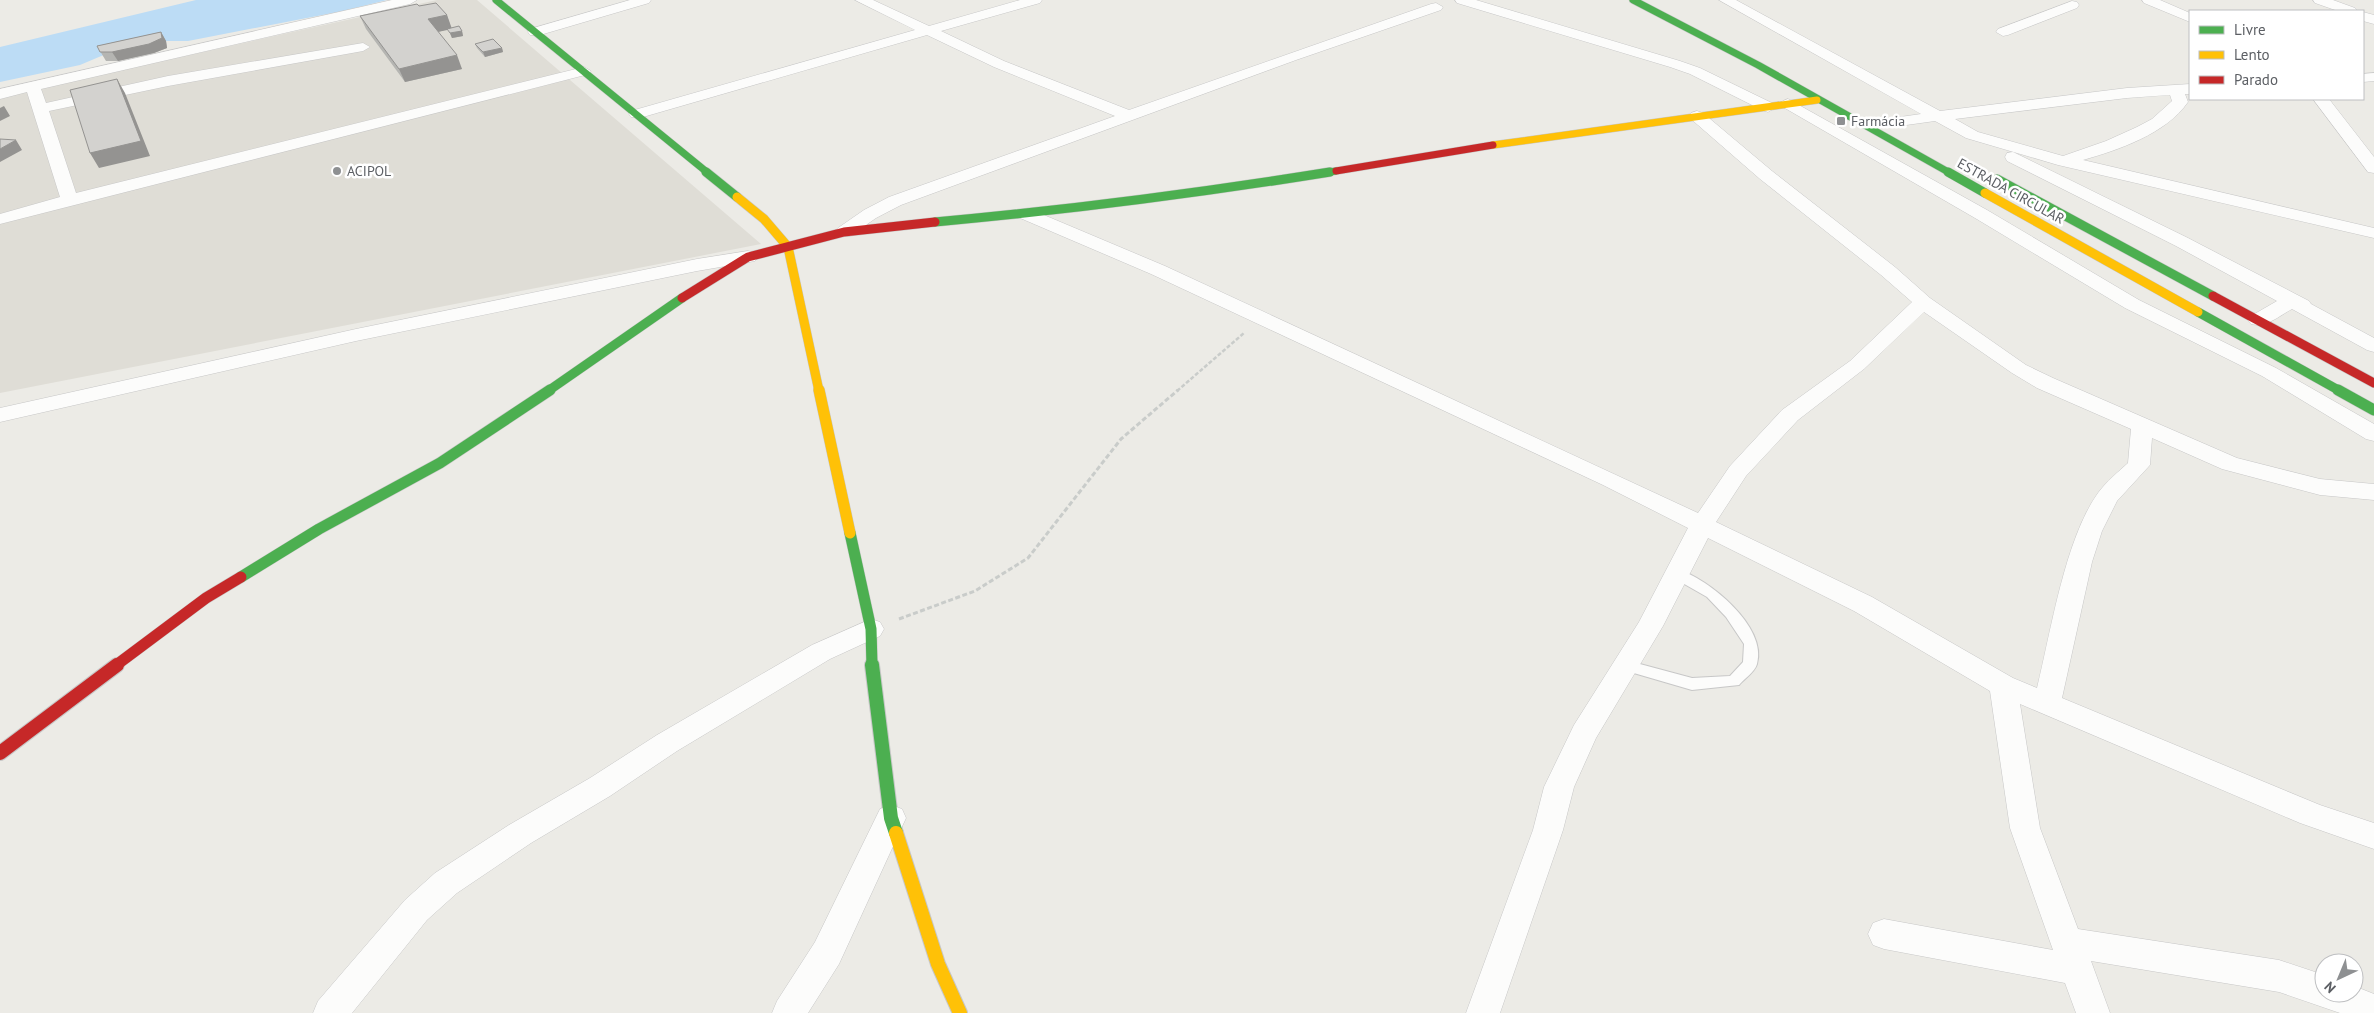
<svg xmlns="http://www.w3.org/2000/svg" width="2374" height="1013" viewBox="0 0 2374 1013" font-family="'PT Sans',sans-serif">
<style>
.education{fill:#dfddd6}
.water{fill:#bcdcf5}
.lines{fill:none;stroke-linecap:round;stroke-linejoin:round}
.lane-casing{stroke:#c7c7c7;stroke-width:2}
.street-casing{stroke:#c7c7c7;stroke-width:1}
.fast-far3-casing{stroke:#c7c7c7;stroke-width:8}
.fast-far2-casing{stroke:#c7c7c7;stroke-width:10}
.fast-far1-casing{stroke:#c7c7c7;stroke-width:12}
.fast-casing{stroke:#c7c7c7;stroke-width:16}
.slow-far3-casing{stroke:#c7c7c7;stroke-width:8}
.slow-far2-casing{stroke:#c7c7c7;stroke-width:10}
.slow-far1-casing{stroke:#c7c7c7;stroke-width:12}
.slow-casing{stroke:#c7c7c7;stroke-width:16}
.jam-far3-casing{stroke:#c7c7c7;stroke-width:8}
.jam-far2-casing{stroke:#c7c7c7;stroke-width:10}
.jam-far1-casing{stroke:#c7c7c7;stroke-width:12}
.jam-casing{stroke:#c7c7c7;stroke-width:16}
.path-far1{stroke:#c9ccca;stroke-width:2.5;stroke-dasharray:4 2;stroke-linecap:butt}
.path{stroke:#c9ccca;stroke-width:3;stroke-dasharray:5 2.5;stroke-linecap:butt}
.lane{fill:#fcfcfb;fill-rule:evenodd}
.street{fill:#fcfcfb;fill-rule:evenodd}
.fast-far3{stroke:#4caf50;stroke-width:7}
.fast-far2{stroke:#4caf50;stroke-width:9}
.fast-far1{stroke:#4caf50;stroke-width:11}
.fast{stroke:#4caf50;stroke-width:14}
.slow-far3{stroke:#ffc107;stroke-width:7}
.slow-far2{stroke:#ffc107;stroke-width:9}
.slow-far1{stroke:#ffc107;stroke-width:11}
.slow{stroke:#ffc107;stroke-width:14}
.jam-far3{stroke:#c62828;stroke-width:7}
.jam-far2{stroke:#c62828;stroke-width:9}
.jam-far1{stroke:#c62828;stroke-width:11}
.jam{stroke:#c62828;stroke-width:14}
.wall{fill:#b5b5b2}
.shaded-wall{fill:#949391}
.building{fill:#d3d2cf;stroke:#949391}
.poi-dot{fill:#8e9092;stroke:#fff;stroke-width:2}
.labels{text-anchor:middle;dominant-baseline:central;stroke-width:5;stroke-linejoin:round;paint-order:stroke}
.far-poi-label{font-size:14px;fill:#5c5f64;stroke:#fff;text-anchor:start}
.far-street-label{font-size:14px;fill:#5c5f64;stroke:#fff}
</style>
<rect width="100%" height="100%" fill="#ecebe6"/>
<!-- education -->
<path class="education" d="M437,0H477L761,244L0,393V97Z"/>
<!-- water -->
<path class="water" d="M196,0H387L343,11L188,41H167L106,54L80,65L0,82V47Z"/>
<g class="lines">
<!-- lane casing -->
<g class="lane-casing">
<path id="lane" d="M1677,569C1709,579 1768,627 1757,664C1755,672 1744,679 1739,685L1692,690L1620,669L1618,665L1620,661L1625,660L1692,678L1730,676L1743,662L1744,644L1726,617L1707,597L1672,577L1670,574L1672,571Z"/>
</g>
<!-- street casing -->
<g class="street-casing">
<path id="street" d="M392,0H417L410,4L41,89L46,103L168,76L363,43L370,47L363,51L168,86L49,111L76,193L584,67L591,71L589,74L0,224V214L60,197L27,92L0,99V89Z
M630,0H651L649,3L540,35H530L528,32L530,29Z
M855,0H873L929,26L1020,0H1042L1040,3L941,31L1004,61L1129,110L1431,4L1436,3L1443,7L1441,10L1296,60L901,205L876,218L850,236H838L835,232L838,228L864,210L889,197L1115,116L994,67L927,35L643,117H631L629,114L631,111L915,30Z
M1455,0H1476L1680,61L1700,68L1774,104L1776,107L1768,112L1762,110L1690,74L1670,67L1457,3Z
M1719,0H1736L1940,111L2127,88L2190,84V94H2185L2188,102C2166,134 2118,150 2083,160L2374,228V238L2058,165L1966,138L1935,121L1892,127L1886,125L1884,122L1886,119L1921,114ZM2170,95L2172,101L2152,119L2137,127L2106,141L2063,156L1978,132L1955,119L2127,98Z
M2142,0H2160L2190,13V22L2144,3Z
M2313,0H2333L2355,8L2357,11H2338L2315,3Z
M2072,1L2077,2L2079,5L2077,8L2008,35L2003,36L1996,32L1998,29Z
M2363,12L2374,15V24L2363,21Z
M2374,73V81L2363,82V74Z
M1788,99L1987,210L2139,300L2276,368L2374,424V441L2366,439L2262,376L2125,308L1975,218L1783,107L1780,104L1783,101Z
M2313,99H2329L2374,157V173L2368,172Z
M1697,111L1703,113L1772,171L1895,267L1930,298L2026,365L2053,378L2237,458L2320,479L2374,484V500L2320,495L2222,469L2152,438L2150,465L2117,501L2102,531L2092,562L2062,698L2320,805L2374,823V849L2300,823L2020,704L2040,828L2078,929L2279,960L2324,975V993H2354V986L2374,994V1013H2340L2279,992L2091,961L2110,1013H2076L2065,983L1884,949L1873,945L1868,934L1873,923L1884,919L2053,950L2010,828L1990,691L1854,611L1708,538L1663,626L1596,738L1574,787L1563,830L1500,1013H1466L1533,830L1544,787L1574,725L1639,622L1688,528L1603,485L1151,274L1020,218L1017,214L1020,210H1032L1165,266L1698,513L1730,466L1782,410L1850,361L1912,302L1881,275L1760,179L1691,119L1689,116L1691,113ZM1924,312L2012,373L2037,388L2131,429L2128,463C2118,472 2106,482 2098,493C2065,539 2051,631 2037,688L2013,678L1872,597L1716,522L1746,476L1798,420L1864,369Z
M2013,152L2188,238L2309,301L2311,304L2374,338V352L2367,350L2292,309C2279,316 2266,328 2251,324L2248,320L2251,316L2277,301L2176,246L2007,161L2005,157L2007,153Z
M748,251L755,253L757,257L755,261L697,271L356,341L0,422V408L356,329L697,259Z
M871,619L880,622L884,629L880,636L830,659L677,751L610,796L531,843L457,893L427,920L352,1013H313L318,1001L405,900L435,873L509,825L590,778L657,735L812,645Z
M891,805L902,809L906,818L839,964L808,1013H772L777,1001L815,942L880,809Z"/>
</g>
<!-- fast-far3 casing -->
<g class="fast-far3-casing">
<path id="fast-far3" d="M496,0L708,173
M1633,0L1758,65L1950,173
M1323,173L1336,171"/>
</g>
<!-- fast-far2 casing -->
<g class="fast-far2-casing">
<path id="fast-far2" d="M706,172L737,197
M1948,172L1985,193
M1997,179L2213,296
M935,222C1068,210 1199,193 1330,172
M2198,312L2340,391
M548,391L682,298"/>
</g>
<!-- fast-far1 casing -->
<g class="fast-far1-casing">
<path id="fast-far1" d="M2338,390L2374,410
M850,533L871,629L872,666
M241,577L319,529L440,463L550,390"/>
</g>
<!-- fast casing -->
<g class="fast-casing">
<path id="fast" d="M872,665L891,818L896,833"/>
</g>
<!-- slow-far3 casing -->
<g class="slow-far3-casing">
<path id="slow-far3" d="M1493,145L1817,100"/>
</g>
<!-- slow-far2 casing -->
<g class="slow-far2-casing">
<path id="slow-far2" d="M1985,193L2198,312
M737,197L764,219L788,247L819,391"/>
</g>
<!-- slow-far1 casing -->
<g class="slow-far1-casing">
<path id="slow-far1" d="M819,390L850,533"/>
</g>
<!-- slow casing -->
<g class="slow-casing">
<path id="slow" d="M896,833L938,964L960,1013"/>
</g>
<!-- jam-far3 casing -->
<g class="jam-far3-casing">
<path id="jam-far3" d="M1336,171L1493,145"/>
</g>
<!-- jam-far2 casing -->
<g class="jam-far2-casing">
<path id="jam-far2" d="M2213,296L2374,383
M682,298L748,257L844,232L935,222"/>
</g>
<!-- jam-far1 casing -->
<g class="jam-far1-casing">
<path id="jam-far1" d="M115,666L206,598L241,577"/>
</g>
<!-- jam casing -->
<g class="jam-casing">
<path id="jam" d="M0,753L117,665"/>
</g>
<!-- path-far1 -->
<path class="path-far1" d="M1177,391L1244,333"/>
<!-- path -->
<path class="path" d="M899,619L975,591L1028,558L1121,439L1178,390"/>
<!-- lane -->
<use href="#lane" class="lane"/>
<!-- street -->
<use href="#street" class="street"/>
<!-- fast-far3 -->
<use href="#fast-far3" class="fast-far3"/>
<!-- fast-far2 -->
<use href="#fast-far2" class="fast-far2"/>
<!-- fast-far1 -->
<use href="#fast-far1" class="fast-far1"/>
<!-- fast -->
<use href="#fast" class="fast"/>
<!-- slow-far3 -->
<use href="#slow-far3" class="slow-far3"/>
<!-- slow-far2 -->
<use href="#slow-far2" class="slow-far2"/>
<!-- slow-far1 -->
<use href="#slow-far1" class="slow-far1"/>
<!-- slow -->
<use href="#slow" class="slow"/>
<!-- jam-far3 -->
<use href="#jam-far3" class="jam-far3"/>
<!-- jam-far2 -->
<use href="#jam-far2" class="jam-far2"/>
<!-- jam-far1 -->
<use href="#jam-far1" class="jam-far1"/>
<!-- jam -->
<use href="#jam" class="jam"/>
</g>
<!-- wall -->
<path class="wall" d="M419,6L447,15L451,28L462,31L463,36L452,38L448,29L438,32L462,69L405,82L366,29L360,16Z
M161,32L166,41L167,48L154,53L118,61H106L97,46Z
M475,44L502,48L503,52L485,57L477,48Z"/>
<!-- shaded-wall -->
<path class="shaded-wall" d="M447,15L452,29L433,33L428,19Z
M462,31L463,36L452,38L450,33Z
M161,32L166,41L167,48L154,53L118,61L112,52Z
M502,48L503,52L485,57L483,52Z
M457,55L462,69L405,82L399,69Z
M117,79L125,93L150,156L99,168L90,153Z
M4,106L10,116L0,121V108Z
M16,140L22,150L0,162V149Z"/>
<!-- building -->
<path class="building" d="M436,3L447,15L428,19L457,55L399,69L360,16L417,4L419,6Z
M459,26L462,31L450,33L447,29Z
M161,32L162,38L149,44L112,52H100L97,46Z
M493,39L502,48L483,52L475,44Z
M117,79L141,141L90,153L70,90Z
M0,139L16,140L0,149Z"/>
<!-- markers -->
<g class="poi-dot">
<rect x="1836" y="116" width="10" height="10" rx="2.5"/>
<circle cx="337" cy="171" r="5"/>
</g>
<g class="labels">
<!-- far-poi labels -->
<g class="far-poi-label">
<text x="1851" y="121">Farmácia</text>
<text x="347" y="171">ACIPOL</text>
</g>
<!-- far-street labels -->
<g class="far-street-label">
<text transform="translate(2011 191) rotate(29)">ESTRADA CIRCULAR</text>
</g>
</g>
<!-- legend -->
<rect x="2189" y="10" width="175" height="90" fill="#ffffff" stroke="#bebfc1"/>
<rect x="2199" y="26" width="25" height="8" fill="#4caf50" stroke="#bebfc1"/>
<text x="2234" y="35" font-size="15" fill="#5c5f64">Livre</text>
<rect x="2199" y="51" width="25" height="8" fill="#ffc107" stroke="#bebfc1"/>
<text x="2234" y="60" font-size="15" fill="#5c5f64">Lento</text>
<rect x="2199" y="76" width="25" height="8" fill="#c62828" stroke="#bebfc1"/>
<text x="2234" y="85" font-size="15" fill="#5c5f64">Parado</text>
<!-- north arrow -->
<g transform="translate(2339 978) rotate(224)"><circle r="24" fill="#ffffff" stroke="#bebfc1"/>
<path d="M0-4L9 19L0 12L-9 19Z" fill="#8e9092"/>
<text y="-8" font-size="14" font-weight="bold" text-anchor="middle" fill="#5c5f64">N</text>
</g>
</svg>
